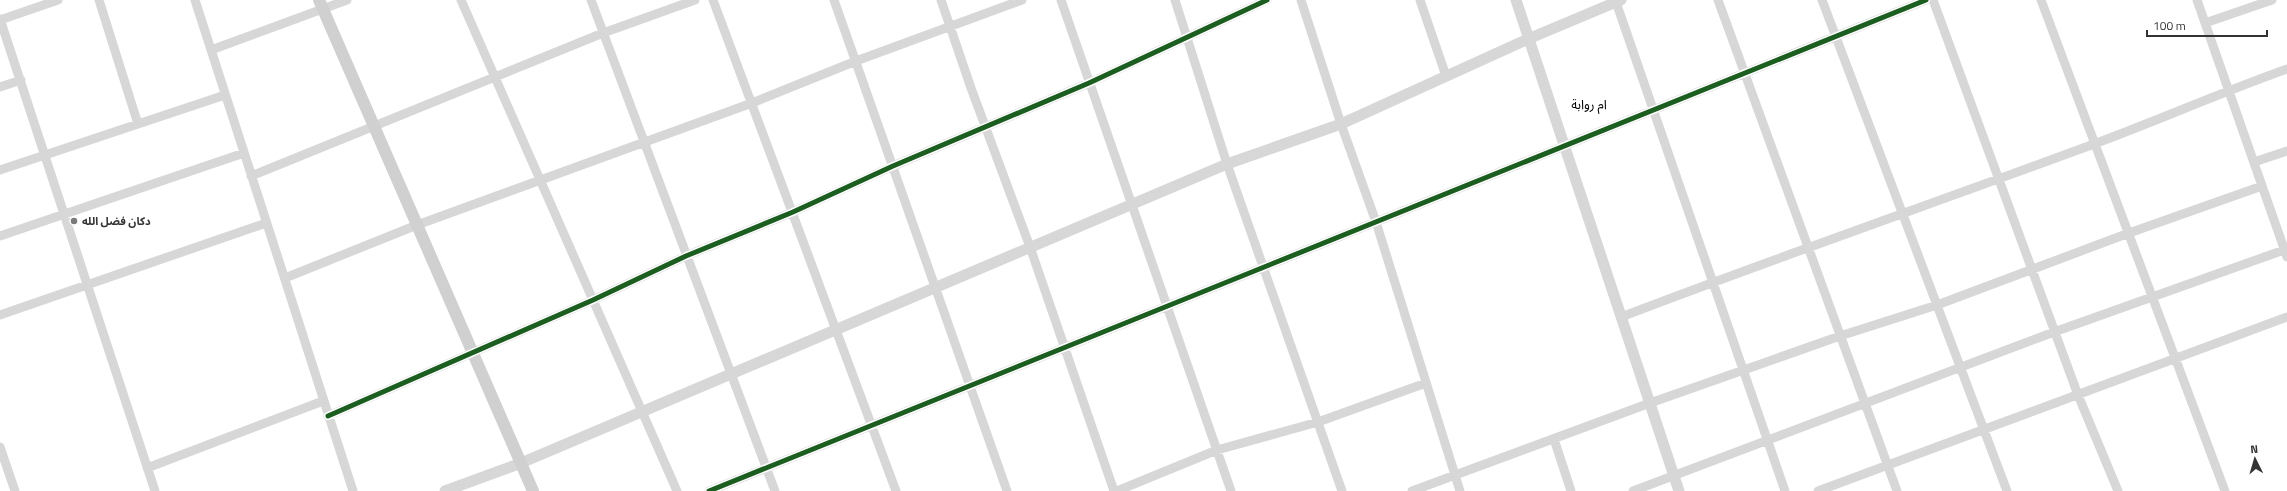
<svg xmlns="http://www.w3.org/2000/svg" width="2287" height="491" viewBox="0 0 2287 491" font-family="'Titillium Web','Noto Sans Arabic',sans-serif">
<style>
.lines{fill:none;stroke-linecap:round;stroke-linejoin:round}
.minor{stroke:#d7d7d7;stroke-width:9}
.tertiary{stroke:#d7d7d7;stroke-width:11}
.secondary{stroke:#d0d0d0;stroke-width:12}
.cycleway-casing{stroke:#fff;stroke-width:8}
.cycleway{stroke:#1b5e20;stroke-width:5}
.poi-dot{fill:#7a7a7a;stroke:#fff;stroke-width:1.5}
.labels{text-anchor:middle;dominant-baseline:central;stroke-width:4;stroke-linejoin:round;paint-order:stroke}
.poi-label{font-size:11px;font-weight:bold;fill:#333;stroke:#fff;text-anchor:start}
.quarter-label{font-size:13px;fill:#000;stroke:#fff}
</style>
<rect width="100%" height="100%" fill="#fff"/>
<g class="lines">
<!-- minor -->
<path class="minor" d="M99,0L138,124
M195,0L353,491
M461,0L677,491
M591,0L775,491
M713,0L896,491
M834,0L1007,491
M941,0L971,88L1030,247L1114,491
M1061,0L1231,491
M1175,0L1227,164L1342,491
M1301,0L1341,124L1376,222L1460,491
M1420,0L1446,76
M1718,0L1897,491
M1822,0L2007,491
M1933,0L2078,395L2118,491
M2041,0L2225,491
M2197,0L2287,257
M1616,2L1785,491
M0,19C53,176 102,334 155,491
M0,20L58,0
M2205,23L2272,0
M211,50L347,0
M0,87L21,80
M2254,162L2287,151
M0,170L225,95
M251,176L603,33L695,0
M0,236L244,153
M285,278L417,225L752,103L856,61L1022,0
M0,315L266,223
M1621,317C1778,257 1937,202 2094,144C2159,120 2222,92 2287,69
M328,416L593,300L686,256L793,212L893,166L1089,83L1267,0
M1554,439L1571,491
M0,447L15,491
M147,468L323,401
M709,491L1926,0
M1117,491L1217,450L1318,422L1426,383
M1412,491L1650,403L1840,336L1937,305L2129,233L2262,186
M1633,491L2054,332L2284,250
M1818,491L2287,317"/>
<!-- tertiary -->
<path class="tertiary" d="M1516,0L1679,491
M445,491L521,463L1227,164L1341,124L1528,39L1621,0"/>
<!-- secondary -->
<path class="secondary" d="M319,0L533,491"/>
<!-- cycleway casing -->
<g class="cycleway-casing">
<path id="cycleway" d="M328,416L593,300L686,256L793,212L893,166L1089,83L1267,0
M709,491L1926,0"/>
</g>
<!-- cycleway -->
<use href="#cycleway" class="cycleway"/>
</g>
<!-- markers -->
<circle class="poi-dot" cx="74" cy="221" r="4"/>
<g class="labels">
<!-- poi labels -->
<g class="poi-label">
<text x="82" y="221">دكان فضل الله</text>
</g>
<!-- quarter labels -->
<g class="quarter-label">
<text x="1589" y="104">ام روابة</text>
</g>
</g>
<!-- north arrow -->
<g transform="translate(2255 459) rotate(355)" stroke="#ffffff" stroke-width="3" paint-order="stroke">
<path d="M0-3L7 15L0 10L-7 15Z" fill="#333333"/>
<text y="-6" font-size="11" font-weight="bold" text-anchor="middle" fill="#333333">N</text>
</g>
<!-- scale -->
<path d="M2147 30v6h120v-6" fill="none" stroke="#333333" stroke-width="2"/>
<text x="2153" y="30" font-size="12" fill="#333333" stroke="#ffffff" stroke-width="3" paint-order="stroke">100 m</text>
</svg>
